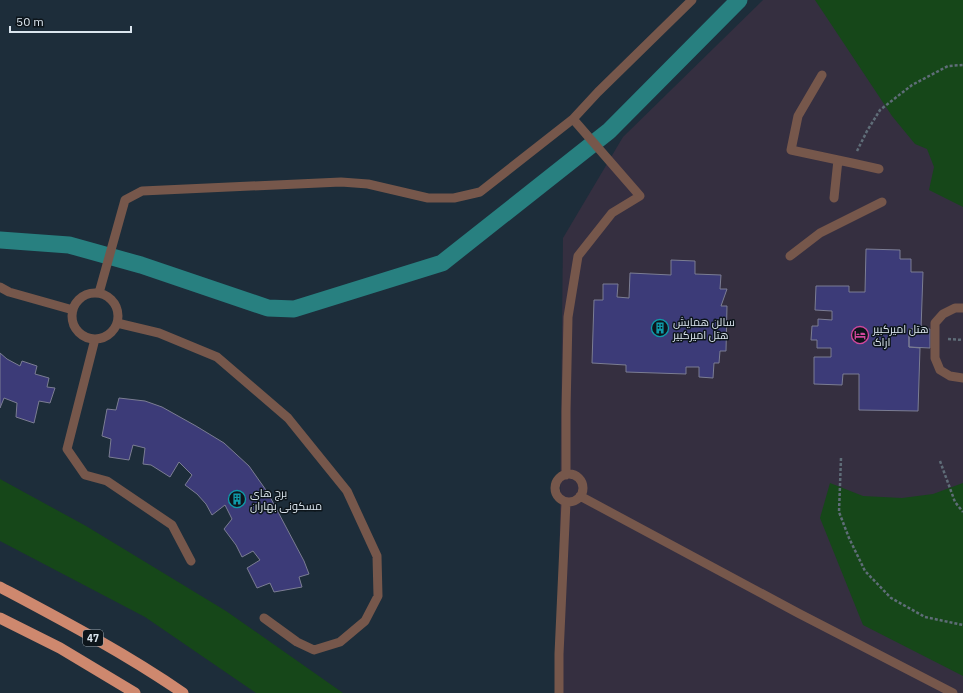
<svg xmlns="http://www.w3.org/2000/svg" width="963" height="693" viewBox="0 0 963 693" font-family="'IBM Plex Sans',Cairo,sans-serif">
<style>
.commercial{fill:#352f40}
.green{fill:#164719}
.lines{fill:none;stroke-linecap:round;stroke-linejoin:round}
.canal{stroke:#288080;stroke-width:17}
.building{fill:#3c3b78;stroke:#7b7d93}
.path{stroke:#5f6d78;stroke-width:2.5;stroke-dasharray:3 2;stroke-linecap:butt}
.service{stroke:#76574b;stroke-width:9}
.trunk{stroke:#ce886e;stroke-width:11}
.labels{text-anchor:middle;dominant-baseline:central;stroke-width:3;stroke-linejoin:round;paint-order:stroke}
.shield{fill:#0d151b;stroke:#9da7af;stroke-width:1}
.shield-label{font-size:10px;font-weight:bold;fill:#dbe5ee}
.poi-label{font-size:11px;fill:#dbe5ee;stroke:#0d151b;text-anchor:start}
</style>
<rect width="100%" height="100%" fill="#1d2d3a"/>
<!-- commercial -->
<path class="commercial" d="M763,0H963V693H558L563,238L623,137Z"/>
<!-- green -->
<path class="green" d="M815,0H963V207L929,190L934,167L927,149L915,144L892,116Z
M0,479L86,526L226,611L343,693H256L145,617L0,541Z
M830,483L863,496L902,498L933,494L963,483V676L863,625L820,518Z"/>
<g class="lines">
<!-- canal -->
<path class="canal" d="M0,240L69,245L141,265L268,308L294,309L442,263L609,131L739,0"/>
</g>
<!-- building -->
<path class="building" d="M866,249L900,250V259H911V272H923L921,329H909V347L920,348L918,411L859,410V374H843L842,385L814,384V357H831V348H817V340H811L812,326H818V319L832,320V311L815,310L816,286H849V292H865Z
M671,260L695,261V274L721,275L720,289H727L721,306H727L726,351H720L719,363H714L713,378L699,377V367H686V374L626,372V365L592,363L594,300H603V284H618L617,297L629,298L630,273L671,275Z
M909,329H930V348L909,347Z
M0,353L7,359L20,366L22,361L37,366L35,374L49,378L47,387L55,388L50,403L39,401L34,423L16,417L17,403L4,398L0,408Z
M119,398L145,401L162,407L196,426L224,443L249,466L268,493L304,561L309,574L299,577L302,587L274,592L270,583L257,588L247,568L260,560L253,551L242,557L236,545L224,529L232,519L225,505L212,515L206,504L197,494L185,485L192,475L179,462L170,477L151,465L143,464L145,448L133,445L129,460L109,457L111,439L102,436L107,409L116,410Z"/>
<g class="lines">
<!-- path -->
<path class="path" d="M857,151L867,131L880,110L912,85L948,66L963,65
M948,339L963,340
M841,458L839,512L849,538L865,571L891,598L925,617L963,625
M940,461L955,502L963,512"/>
<!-- service -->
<path class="service" d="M822,75L798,116L791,150L852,163L879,169
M834,198L838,160
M790,256L820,233L882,202
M0,287L9,292L73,310
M99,293L125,200L142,191L341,182L368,184L428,198H454L480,192L573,119L598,92L692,0
M72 316a23 23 0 1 1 46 0a23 23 0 1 1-46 0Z
M963,308H955L943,314L935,323V358L940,370L950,376L963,378
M117,323L159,333L217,357L288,418L347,491L377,556L378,596L365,621L340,642L314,650L297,642L264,618
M95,339L67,449L85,475L107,481L172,525L191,561
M555 488a14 14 0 1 1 28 0a14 14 0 1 1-28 0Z
M566,475V411L568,317L578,256L612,213L640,196L573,119
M580,496L798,613L953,693
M559,693V654L566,502"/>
<!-- trunk -->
<path class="trunk" d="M0,587C62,620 125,653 183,693
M0,618L60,648L135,693"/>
</g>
<!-- icons -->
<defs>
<g id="building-ring" transform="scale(0.9)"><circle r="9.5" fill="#0d151b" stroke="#0f9aa8" stroke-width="1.5"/><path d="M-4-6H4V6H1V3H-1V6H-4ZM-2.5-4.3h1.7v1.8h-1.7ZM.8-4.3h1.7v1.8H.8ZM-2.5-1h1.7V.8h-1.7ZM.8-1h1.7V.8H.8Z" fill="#0f9aa8"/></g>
<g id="hotel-ring" transform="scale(0.9)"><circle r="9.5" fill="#0d151b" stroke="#d1479c" stroke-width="1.5"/><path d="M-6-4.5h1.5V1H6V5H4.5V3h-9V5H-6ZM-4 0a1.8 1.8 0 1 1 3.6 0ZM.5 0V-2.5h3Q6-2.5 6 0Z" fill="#d1479c"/></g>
</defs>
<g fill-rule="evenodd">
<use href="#building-ring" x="660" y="328"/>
<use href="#hotel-ring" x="860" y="335"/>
<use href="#building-ring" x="237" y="499"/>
</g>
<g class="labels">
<!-- shield labels -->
<rect class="shield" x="83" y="630" width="20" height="16" rx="3"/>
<g class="shield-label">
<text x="93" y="638">47</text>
</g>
<!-- poi labels -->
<g class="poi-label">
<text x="673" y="322">سالن همایش<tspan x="673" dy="13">هتل امیرکبیر</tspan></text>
<text x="873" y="329">هتل امیرکبیر<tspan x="873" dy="13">اراک</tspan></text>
<text x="250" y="493">برج های<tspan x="250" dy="13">مسکونی بهاران</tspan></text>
</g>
</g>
<!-- scale -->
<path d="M10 26v6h121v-6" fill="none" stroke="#dbe5ee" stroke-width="2"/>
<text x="16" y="26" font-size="12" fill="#dbe5ee" stroke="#0d151b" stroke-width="3" paint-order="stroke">50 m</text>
</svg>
